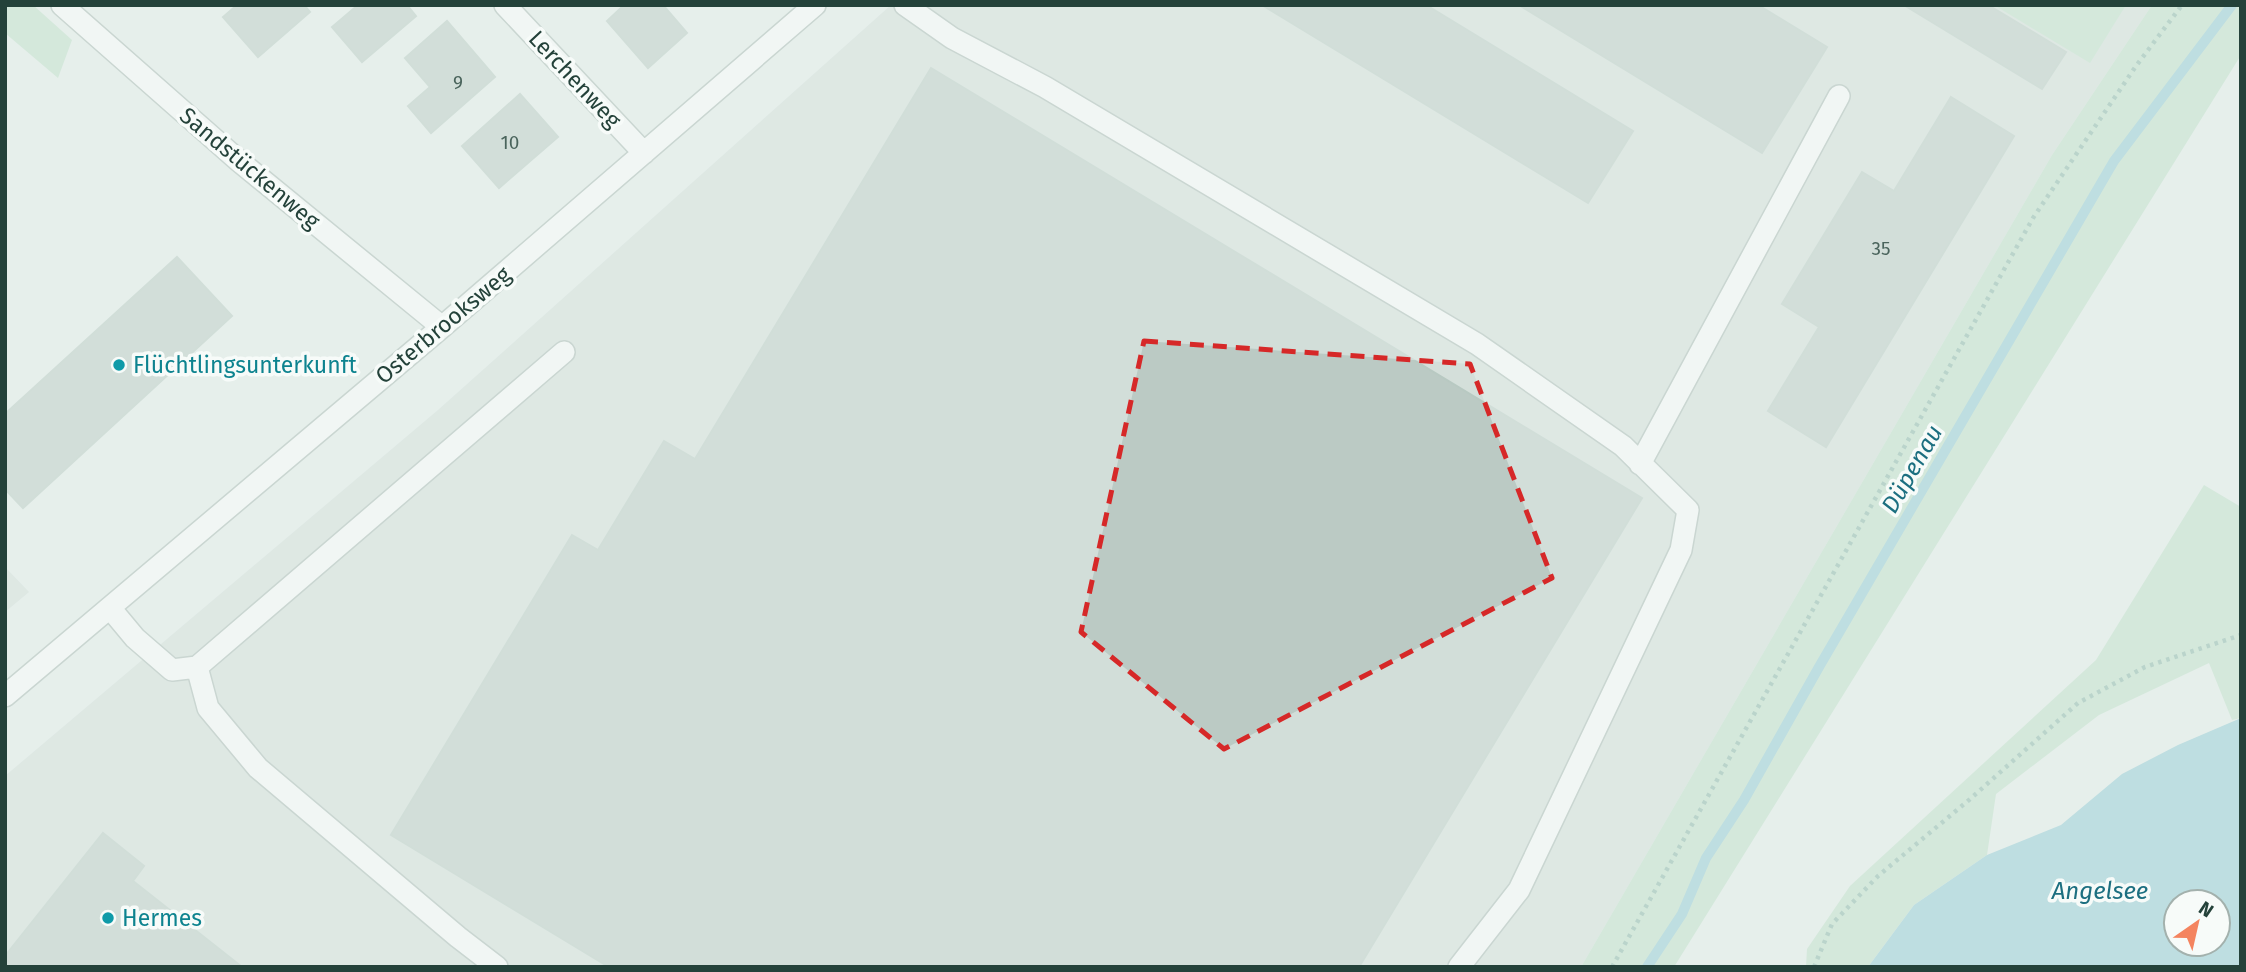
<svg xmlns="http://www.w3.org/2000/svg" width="2246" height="972" viewBox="0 0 2246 972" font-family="'Fira Sans',sans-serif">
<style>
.built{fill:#d4dfda}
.green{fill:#bfe0c8}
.water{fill:#8ec9d4;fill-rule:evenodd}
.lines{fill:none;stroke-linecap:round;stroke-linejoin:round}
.stream{stroke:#8ec9d4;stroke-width:10}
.building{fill:#bbcac4;stroke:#b8c9c2;stroke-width:2}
.minor-casing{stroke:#a8b8b2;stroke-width:24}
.path{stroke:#86b3a5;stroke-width:4.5;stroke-dasharray:3.5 5;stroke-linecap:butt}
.minor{stroke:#fff;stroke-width:21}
.marked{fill:none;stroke:#d62828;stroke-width:5;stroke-dasharray:14 9;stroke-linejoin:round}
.culture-dot{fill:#0f9aa8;stroke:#f7fbf9;stroke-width:2.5}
.labels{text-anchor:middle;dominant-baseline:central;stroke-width:7;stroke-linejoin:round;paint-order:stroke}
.number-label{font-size:19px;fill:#4a645c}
.street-label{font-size:23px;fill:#24423a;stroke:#f7fbf9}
.culture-label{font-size:23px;fill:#0d838f;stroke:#f7fbf9;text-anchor:start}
.water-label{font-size:24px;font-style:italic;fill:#1c6f80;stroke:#f7fbf9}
</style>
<rect width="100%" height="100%" fill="#e6efeb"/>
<!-- built -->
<path class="built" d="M891,5H2152L2052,155L1581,967H5V776L438,410Z
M5,567L29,592L5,612Z"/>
<!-- green -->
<path class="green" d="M5,5H33L72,40L58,78L5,33Z
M1994,5H2126L2090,63Z
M2152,5H2241V55L1674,967H1581L2052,155Z
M2204,485L2241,507V718L2232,720L2209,663L2099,715L1996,794L1987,855L1914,905L1868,967H1806L1807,949L1850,886L2096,660Z"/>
<!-- water -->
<path class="water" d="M2241,718V967H1868L1914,905L1987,855L2061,825L2122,774L2178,745ZM2176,902H2218V944H2176Z"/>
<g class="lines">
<!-- stream -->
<path class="stream" d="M1647,967L1682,914L1706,858L1744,800L1819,667L2114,161L2232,5"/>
</g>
<!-- building -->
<path class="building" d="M237,5H304L310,12L258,57L223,17Z
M358,5H407L416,16L362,62L332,27Z
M624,5H663L687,33L648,68L607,21Z
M1262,5H1426L1633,131L1588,203Z
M1519,5H1758L1827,47L1762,153Z
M1904,5H1988L2066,52L2042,89Z
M447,21L495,77L431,133L408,106L430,87L405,58Z
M931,68L1642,498L1359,967H609L391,835L572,535L598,550L664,441L695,459Z
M520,94L558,137L499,188L462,146Z
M1951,97L2014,136L1826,447L1768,411L1819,327L1782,304L1862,172L1894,191Z
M177,257L232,316L23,508L5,489V414Z
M103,833L144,866L133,881L242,967H5V956Z"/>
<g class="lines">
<!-- minor casing -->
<g class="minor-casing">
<path id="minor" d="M62,5L239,161L442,327
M505,5L644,153
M905,5L952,38L1045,87L1477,344L1623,446L1688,510L1681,550L1519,890L1459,967
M1640,464L1839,96
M110,608L135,638L172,670L197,667L564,352
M197,667L208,708L258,768L458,937L497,967
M5,696L442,327L815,5"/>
</g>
<!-- path -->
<path class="path" d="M1612,967L2033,218L2136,66L2182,5
M1814,967L1832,924L1878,876L1969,800L2078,703L2145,667L2241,635"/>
<!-- minor -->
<use href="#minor" class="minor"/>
</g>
<!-- marked area -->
<path d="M0 0H2246V972H0ZM1144,341L1470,364L1552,578L1224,749L1081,632Z" fill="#e6efeb" fill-opacity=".55" fill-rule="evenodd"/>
<path class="marked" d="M1144,341L1470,364L1552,578L1224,749L1081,632Z"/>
<!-- markers -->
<g class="culture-dot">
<circle cx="119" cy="365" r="7"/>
<circle cx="108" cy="918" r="7"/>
</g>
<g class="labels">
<!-- number labels -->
<g class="number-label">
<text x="458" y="82">9</text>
<text x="510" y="142">10</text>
<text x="1881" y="248">35</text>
</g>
<!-- street labels -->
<g class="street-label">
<text transform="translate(575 79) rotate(47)">Lerchenweg</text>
<text transform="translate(250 168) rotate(40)">Sandstückenweg</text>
<text transform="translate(443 325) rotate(-40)">Osterbrooksweg</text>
</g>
<!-- culture labels -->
<g class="culture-label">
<text x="133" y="365">Flüchtlingsunterkunft</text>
<text x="122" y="918">Hermes</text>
</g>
<!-- water labels -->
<g class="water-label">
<text transform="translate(1912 469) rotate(-60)">Düpenau</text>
<text x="2100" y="891">Angelsee</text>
</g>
</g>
<!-- border -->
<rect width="2246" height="972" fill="none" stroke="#24423a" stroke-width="14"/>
<!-- north arrow -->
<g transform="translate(2197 923) rotate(34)"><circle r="33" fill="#f7fbf9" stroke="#a3b1ad" stroke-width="2"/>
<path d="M0-5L12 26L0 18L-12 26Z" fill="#f4845f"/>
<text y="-10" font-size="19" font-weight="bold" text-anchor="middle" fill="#24423a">N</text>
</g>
</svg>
